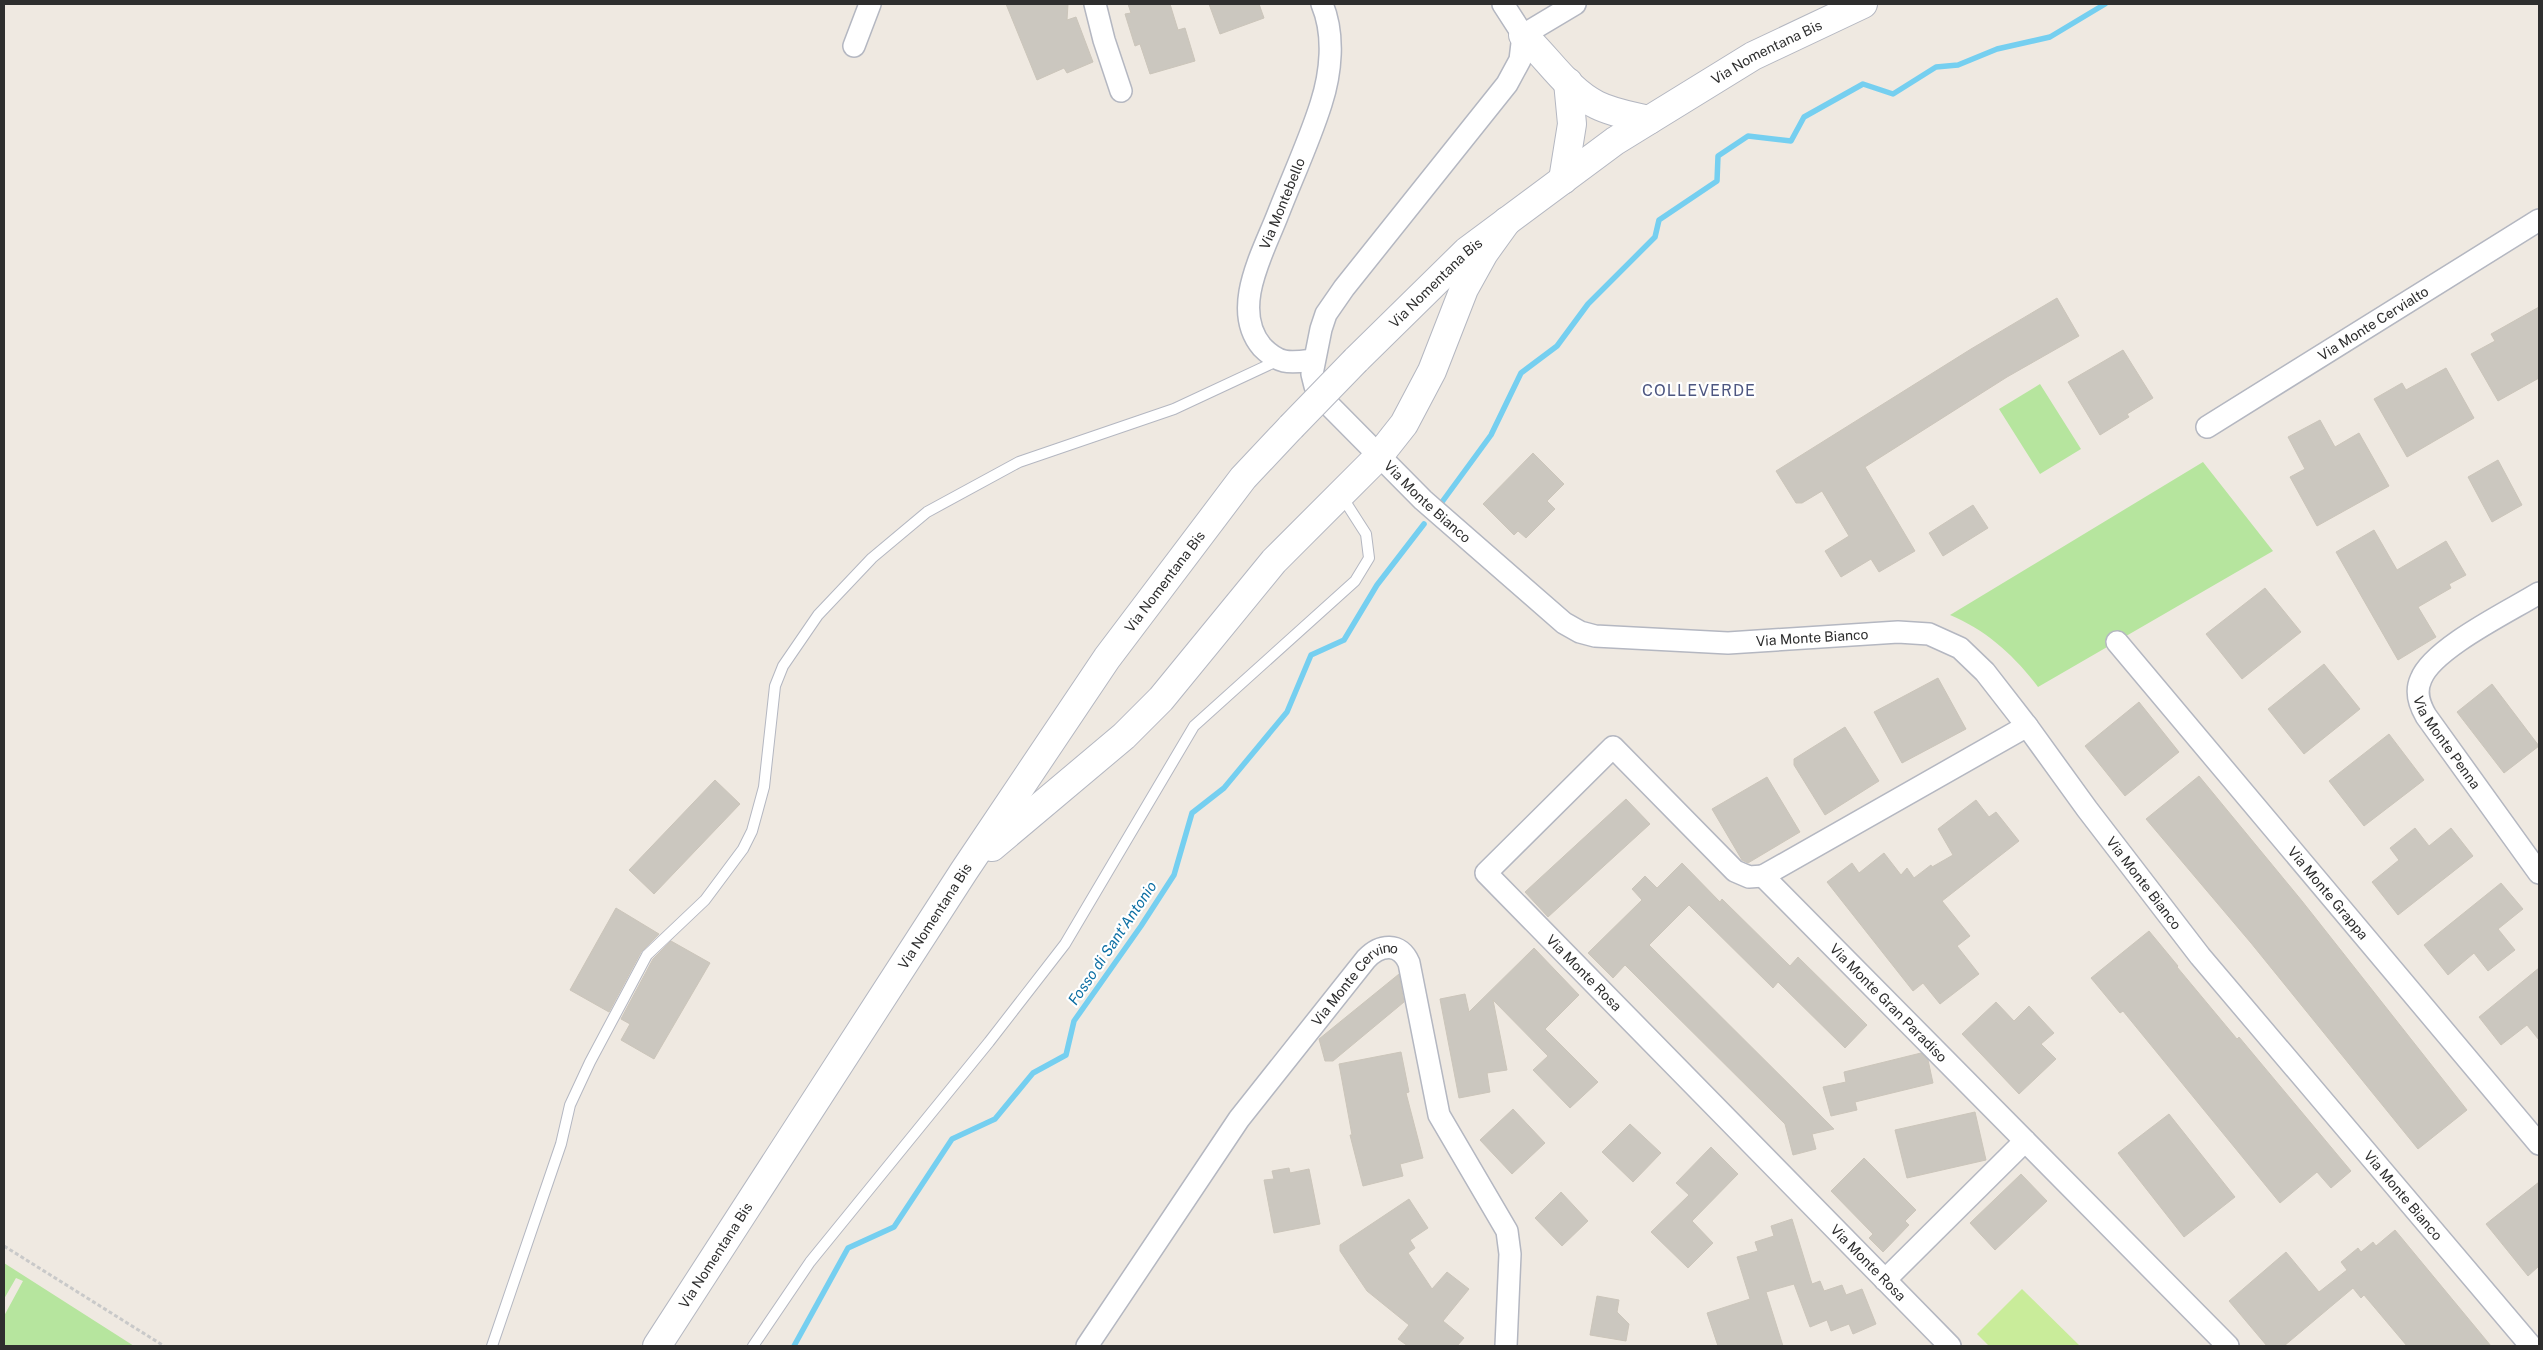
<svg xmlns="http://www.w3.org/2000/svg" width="2543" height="1350" viewBox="0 0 2543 1350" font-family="'Public Sans',sans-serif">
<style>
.green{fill:#b6e59e}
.pitch{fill:#c9ec9a}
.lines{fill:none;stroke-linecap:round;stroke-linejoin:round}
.stream{stroke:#75cff0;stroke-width:5.5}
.building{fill:#cbc7bf;stroke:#cbc5ba}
.service-casing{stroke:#b4b7c1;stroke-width:12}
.minor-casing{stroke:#b4b7c1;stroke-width:24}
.secondary-casing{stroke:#b4b7c1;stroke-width:30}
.path{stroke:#c9c9c9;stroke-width:3;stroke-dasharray:4 2.5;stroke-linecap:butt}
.service{stroke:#fff;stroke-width:10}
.minor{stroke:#fff;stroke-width:21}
.secondary{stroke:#fff;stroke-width:28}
.secondary-bridge-casing{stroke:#b4b7c1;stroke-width:30;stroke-linecap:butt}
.secondary-bridge{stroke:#fff;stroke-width:28}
.labels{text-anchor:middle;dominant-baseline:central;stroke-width:4.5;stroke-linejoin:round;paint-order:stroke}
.street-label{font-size:14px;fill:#2e2e2e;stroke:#fff}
.water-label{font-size:15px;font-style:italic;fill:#0d6fa3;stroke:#fff}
.quarter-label{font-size:16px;letter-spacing:1px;fill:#4d5680;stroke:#fff}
</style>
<rect width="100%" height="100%" fill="#efe9e1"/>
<!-- green -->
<path class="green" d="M2040,384L2081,449L2040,474L1999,409Z
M2203,462L2273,551L2038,687C2014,655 1986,630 1950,615Z
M4,1263L134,1346H4V1316L23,1281L16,1278L4,1299Z"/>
<!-- pitch -->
<path class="pitch" d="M2022,1289L2080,1346H1989L1977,1334Z"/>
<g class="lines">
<!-- stream -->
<path class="stream" d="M1442,502L1491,435L1521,373L1557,346L1588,304L1655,237L1659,220L1717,181L1718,156L1748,136L1791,141L1804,117L1863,84L1893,94L1936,67L1958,65L1997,49L2050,37L2105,4
M794,1346L848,1248L894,1227L952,1139L995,1119L1033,1073L1066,1055L1074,1021L1141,926L1174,875L1192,813L1224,788L1287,712L1311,655L1344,640L1377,585L1424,524"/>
</g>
<!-- building -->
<path class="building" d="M1006,4H1068L1067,20L1076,17L1093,62L1067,73L1064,68L1037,80Z
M1128,4H1170L1178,30L1185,28L1195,61L1150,74L1140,44L1135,46L1125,14L1131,13Z
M1209,4H1259L1264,18L1220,34Z
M2057,298L2079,336L2007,377L1865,467L1915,551L1879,572L1871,559L1841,577L1825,551L1849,536L1822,491L1802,503H1796L1776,471L1971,349Z
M2539,307V378L2498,401L2471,354L2495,341L2491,334Z
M2123,350L2153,398L2127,414L2129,417L2100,435L2068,382Z
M2446,368L2474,418L2407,457L2374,399L2402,383L2406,390Z
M2320,420L2335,447L2359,433L2389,486L2317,526L2290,477L2305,469L2288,437Z
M1533,453L1564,484L1547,501L1555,509L1526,538L1518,531L1514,535L1483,504Z
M2498,460L2522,505L2492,522L2468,477Z
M1973,505L1988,528L1943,556L1929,533Z
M2374,530L2397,570L2446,541L2466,575L2449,584L2451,588L2418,607L2436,637L2398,660L2336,552Z
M2265,588L2301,632L2242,679L2206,634Z
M2324,664L2360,709L2304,754L2268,709Z
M1938,678L1966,729L1902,763L1874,712Z
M2492,684L2539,746L2504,773L2457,712Z
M2139,702L2179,752L2125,796L2085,746Z
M1845,727L1879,781L1825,815L1794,765V759Z
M2389,734L2424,780L2364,826L2329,781Z
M2199,776L2302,901L2467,1110L2418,1149L2251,943L2146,819Z
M1767,777L1800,832L1748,863L1742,860L1712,809Z
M715,780L740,804L654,894L629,870Z
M1626,799L1650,824L1548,917L1525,892Z
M1976,800L1989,817L1996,812L2019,841L1942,901L1970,936L1957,946L1979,974L1940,1004L1923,983L1913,991L1827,882L1852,863L1859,873L1884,853L1901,875L1907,868L1914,878L1931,865L1932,867L1953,855L1938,829Z
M2415,828L2429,846L2451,828L2473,856L2398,915L2372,882L2399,860L2390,848Z
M1682,863L1720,902L1722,899L1790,966L1798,957L1867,1025L1845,1048L1778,982L1773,988L1689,905L1649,945L1834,1129L1812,1134L1816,1149L1793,1155L1785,1124L1625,965L1613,978L1588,953L1642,900L1632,889L1645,876L1657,888Z
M2501,883L2523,909L2498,929L2515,950L2488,971L2474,953L2448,975L2424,945Z
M616,908L659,934L641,952L609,1012L570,990Z
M2149,931L2178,966L2177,967L2237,1039L2239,1037L2351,1171L2331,1188L2317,1172L2280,1203L2123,1011L2120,1013L2091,978Z
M671,941L710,963L654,1059L621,1040L630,1024L621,1019L653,959Z
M1534,948L1579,995L1545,1029L1598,1082L1570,1108L1533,1070L1548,1056L1493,1000L1507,1070L1487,1073L1490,1092L1459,1098L1440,999L1465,994L1469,1012Z
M2539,968V1040L2527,1025L2501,1045L2479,1017Z
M1399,974L1404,1002L1333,1061H1325L1319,1039Z
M1996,1002L2014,1021L2029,1006L2054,1033L2041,1044L2056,1059L2019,1094L1962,1034Z
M1401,1052L1409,1092L1406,1093L1423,1158L1400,1164L1403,1176L1363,1186L1350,1135H1352L1339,1064Z
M1921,1053L1928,1060L1933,1083L1855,1102L1857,1110L1831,1116L1823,1087L1846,1082L1844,1072Z
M1513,1109L1545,1143L1512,1174L1480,1140Z
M1975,1112L1986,1160L1907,1178L1895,1130Z
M2169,1114L2235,1197L2184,1237L2118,1153Z
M1630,1124L1661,1153L1633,1182L1602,1152Z
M1711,1147L1738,1174L1692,1221L1713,1243L1688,1268L1651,1232L1689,1195L1676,1183Z
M1864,1158L1916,1210L1905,1221L1909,1225L1883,1252L1869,1238L1873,1234L1831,1191Z
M1289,1168L1290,1173L1309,1169L1320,1224L1274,1233L1264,1180L1274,1179L1272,1171Z
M2021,1174L2047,1201L1995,1250L1970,1223Z
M2539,1182V1266L2528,1276L2486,1224Z
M1561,1192L1588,1221L1562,1246L1535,1218Z
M1409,1199L1428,1228L1410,1240L1415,1248L1408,1253L1432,1289L1447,1272L1469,1289L1443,1321L1464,1338L1457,1346H1408L1398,1339L1409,1325L1367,1291L1340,1251V1245Z
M1792,1219L1812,1284L1820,1281L1824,1291L1842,1285L1846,1295L1862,1289L1876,1324L1853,1334L1849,1324L1831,1331L1827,1320L1810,1327L1794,1284L1766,1292L1783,1346H1718L1707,1313L1750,1299L1737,1257L1758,1251L1755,1242L1774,1236L1771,1226Z
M2395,1230L2491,1346H2407L2364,1295L2361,1298L2353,1288L2284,1346H2267L2229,1301L2286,1252L2319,1292L2347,1270L2341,1262L2358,1248L2361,1252L2373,1242L2376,1246Z
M1597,1296L1619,1300L1617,1312L1629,1324L1626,1341L1590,1335Z"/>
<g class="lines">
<!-- service casing -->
<g class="service-casing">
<path id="service" d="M492,1346L561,1144L570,1105L590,1062L647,955L705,900L743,849L752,831L764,787L775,686L783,666L818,615L872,558L927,512L1019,462L1174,409L1279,360
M753,1346L810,1262L989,1042L1065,944L1194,726L1355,581L1369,558L1366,534L1341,495"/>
</g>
<!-- minor casing -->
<g class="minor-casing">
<g id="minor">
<path d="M1095,4L1104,40L1121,91"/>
<path id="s1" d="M1503,4L1523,35L1520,60L1507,84L1344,288L1326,314L1321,329L1312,374L1315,386L1325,401L1423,500L1564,623L1580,632L1595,636L1728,643L1898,632L1929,634L1960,648L1985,672L2027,726L2087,809L2200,956L2531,1346"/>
<path d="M1523,35L1575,4"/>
<path d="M854,46L870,4"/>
<path id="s2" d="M1314,360C1305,361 1293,363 1284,361C1275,359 1268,353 1262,347C1230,309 1263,253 1278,214C1292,178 1309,142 1321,104C1331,73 1335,35 1322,4"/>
<path id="s3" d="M2207,427L2539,220"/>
<path id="s4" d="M2539,593C2510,611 2433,648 2421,679C2415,692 2419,704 2426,716L2539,873"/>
<path id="s5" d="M2117,642L2539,1144"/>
<path id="s6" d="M2027,726L1763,876L2228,1346"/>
<path id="s7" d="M1763,876L1749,877L1735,871L1613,747L1486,873L1950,1346"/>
<path d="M1885,1280L2025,1141"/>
<path id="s8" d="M1087,1346L1239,1119L1366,959C1380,944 1400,942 1409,963L1439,1115L1507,1231L1510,1254L1506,1346"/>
</g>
</g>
<!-- secondary casing -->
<g class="secondary-casing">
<g id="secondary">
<path d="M1523,35C1547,57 1568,91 1597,105C1613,113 1632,116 1649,120"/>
<path d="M1563,180L1572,124L1568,82"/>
<path id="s9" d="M1356,360L1467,251L1615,141L1753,56L1863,4"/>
<path d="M992,847L1124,736L1161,699L1274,561L1378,457L1404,424L1432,371L1464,289L1484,253L1507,221"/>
<path id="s10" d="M657,1346L964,871L1107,658L1243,478L1291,427"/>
</g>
</g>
<!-- path -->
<path class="path" d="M4,1246L164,1346"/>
<!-- service -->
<use href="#service" class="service"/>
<!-- minor -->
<use href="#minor" class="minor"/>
<!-- secondary -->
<use href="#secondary" class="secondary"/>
<!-- secondary-bridge casing -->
<g class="secondary-bridge-casing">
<path id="secondary-bridge" d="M1291,427L1356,360"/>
</g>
<!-- secondary-bridge -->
<use href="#secondary-bridge" class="secondary-bridge"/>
</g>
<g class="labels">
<!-- street labels -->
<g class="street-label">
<text stroke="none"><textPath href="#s9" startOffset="516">Via Nomentana Bis</textPath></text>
<text stroke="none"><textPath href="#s2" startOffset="209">Via Montebello</textPath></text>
<text stroke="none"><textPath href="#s9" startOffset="111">Via Nomentana Bis</textPath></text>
<text stroke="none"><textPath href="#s3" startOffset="196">Via Monte Cervialto</textPath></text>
<text stroke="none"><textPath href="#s1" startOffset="618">Via Monte Bianco</textPath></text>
<text stroke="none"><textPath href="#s10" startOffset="918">Via Nomentana Bis</textPath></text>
<text stroke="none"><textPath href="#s1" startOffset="1052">Via Monte Bianco</textPath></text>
<text stroke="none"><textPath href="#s4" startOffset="220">Via Monte Penna</textPath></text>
<text stroke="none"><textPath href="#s1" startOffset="1502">Via Monte Bianco</textPath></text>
<text stroke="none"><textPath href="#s5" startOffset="328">Via Monte Grappa</textPath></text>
<text stroke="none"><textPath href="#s10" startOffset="512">Via Nomentana Bis</textPath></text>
<text stroke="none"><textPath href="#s7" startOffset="522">Via Monte Rosa</textPath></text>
<text stroke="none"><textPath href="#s8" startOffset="454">Via Monte Cervino</textPath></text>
<text stroke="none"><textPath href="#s6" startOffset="482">Via Monte Gran Paradiso</textPath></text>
<text stroke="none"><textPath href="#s1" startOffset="1908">Via Monte Bianco</textPath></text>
<text stroke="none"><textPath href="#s10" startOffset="108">Via Nomentana Bis</textPath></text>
<text stroke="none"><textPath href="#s7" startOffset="928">Via Monte Rosa</textPath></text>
</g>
<!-- water labels -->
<g class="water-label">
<text transform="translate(1112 943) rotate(-56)">Fosso di Sant'Antonio</text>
</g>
<!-- quarter labels -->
<g class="quarter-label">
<text x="1699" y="390">COLLEVERDE</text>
</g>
</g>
<!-- border -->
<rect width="2543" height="1350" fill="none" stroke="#2e2e2e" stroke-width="10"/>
</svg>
